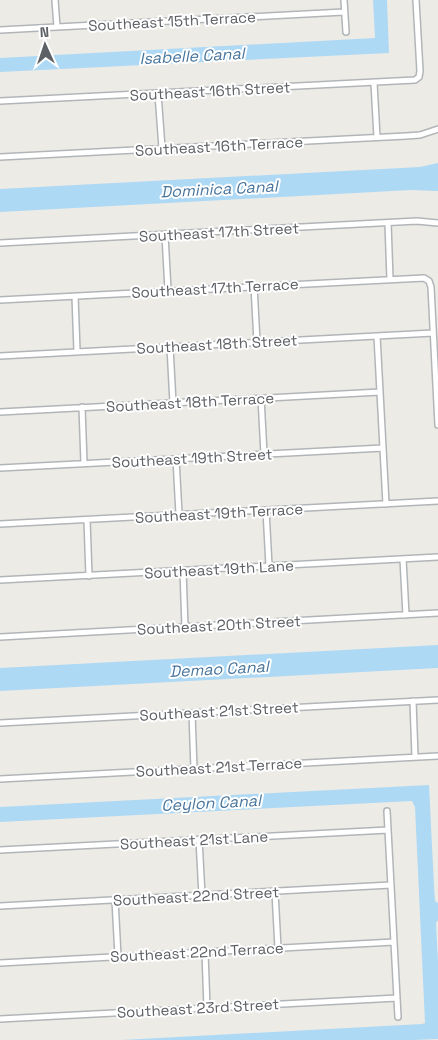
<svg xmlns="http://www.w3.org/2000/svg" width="438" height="1040" viewBox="0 0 438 1040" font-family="'Space Grotesk',sans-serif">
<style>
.water{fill:#aed9f5}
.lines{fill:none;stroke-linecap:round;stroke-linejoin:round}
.minor-casing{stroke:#b2b5b8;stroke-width:8}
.minor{stroke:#fff;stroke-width:5}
.labels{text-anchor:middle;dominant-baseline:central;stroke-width:4;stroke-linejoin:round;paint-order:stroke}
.street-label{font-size:15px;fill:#5d6064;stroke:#fff}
.water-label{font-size:16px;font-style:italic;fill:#49759c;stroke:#fff}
</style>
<rect width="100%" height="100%" fill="#edebe5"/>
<!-- water -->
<path class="water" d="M373,0H387L389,53L0,72V58L375,38Z
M438,163V191L411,190L0,212V189L420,167Z
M438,645V668L0,691V668Z
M429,785L434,886L435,901L438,903V920L436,923L438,961V1039L414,1040H122L422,1024L425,1023L415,807L412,801L0,822V807Z"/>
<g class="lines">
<!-- minor casing -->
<g class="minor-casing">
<path id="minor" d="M55,0L57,27
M344,0L346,32
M0,30L344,12
M374,83L377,137
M158,94L162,148
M0,101L415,80L419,77L420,71L416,0
M0,157L406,136L420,135L438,129
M388,223L390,279
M165,235L168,290
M0,243L417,221L438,223
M254,286L257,342
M75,296L77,351
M0,300L424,278L429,281L431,287L438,425
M377,336L386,504
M170,347L173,403
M0,356L433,333
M261,398L264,454
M82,407L84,463
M0,412L380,392
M176,459L179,514
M0,468L383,448
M266,510L269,566
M87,520L89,576
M0,524L438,501
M403,559L406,615
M183,571L185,627
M0,580L438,557
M0,637L438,613
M413,701L415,757
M192,713L194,769
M0,723L438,700
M0,779L438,756
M387,811L398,1017
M199,839L202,896
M0,850L388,830
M275,892L278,948
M115,900L118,956
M0,906L391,885
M205,952L207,1008
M0,963L394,942
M0,1019L397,998"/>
</g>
<!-- minor -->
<use href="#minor" class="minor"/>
</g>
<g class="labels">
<!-- street labels -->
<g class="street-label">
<text transform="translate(172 21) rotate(-3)">Southeast 15th Terrace</text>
<text transform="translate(210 91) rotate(-3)">Southeast 16th Street</text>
<text transform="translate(219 146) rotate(-3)">Southeast 16th Terrace</text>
<text transform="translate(219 232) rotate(-3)">Southeast 17th Street</text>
<text transform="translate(215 288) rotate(-3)">Southeast 17th Terrace</text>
<text transform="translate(217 344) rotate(-3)">Southeast 18th Street</text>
<text transform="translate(190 402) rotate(-3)">Southeast 18th Terrace</text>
<text transform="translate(192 458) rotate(-3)">Southeast 19th Street</text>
<text transform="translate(219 513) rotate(-3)">Southeast 19th Terrace</text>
<text transform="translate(219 569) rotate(-3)">Southeast 19th Lane</text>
<text transform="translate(219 625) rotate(-3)">Southeast 20th Street</text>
<text transform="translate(219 711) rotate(-3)">Southeast 21st Street</text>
<text transform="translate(219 767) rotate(-3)">Southeast 21st Terrace</text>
<text transform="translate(194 840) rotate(-3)">Southeast 21st Lane</text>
<text transform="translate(196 896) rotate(-3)">Southeast 22nd Street</text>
<text transform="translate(197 952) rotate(-3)">Southeast 22nd Terrace</text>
<text transform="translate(198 1008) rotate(-3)">Southeast 23rd Street</text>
</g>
<!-- water labels -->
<g class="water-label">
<text transform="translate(192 56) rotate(-3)">Isabelle Canal</text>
<text transform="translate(219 189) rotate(-3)">Dominica Canal</text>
<text transform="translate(219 669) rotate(-3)">Demao Canal</text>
<text transform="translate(211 803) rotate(-3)">Ceylon Canal</text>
</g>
</g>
<!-- north arrow -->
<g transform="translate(45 45) rotate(357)" stroke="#ffffff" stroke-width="4" paint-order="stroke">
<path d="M0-4L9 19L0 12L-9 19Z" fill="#5d6064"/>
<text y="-8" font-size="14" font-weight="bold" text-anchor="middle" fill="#5d6064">N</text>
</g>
</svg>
